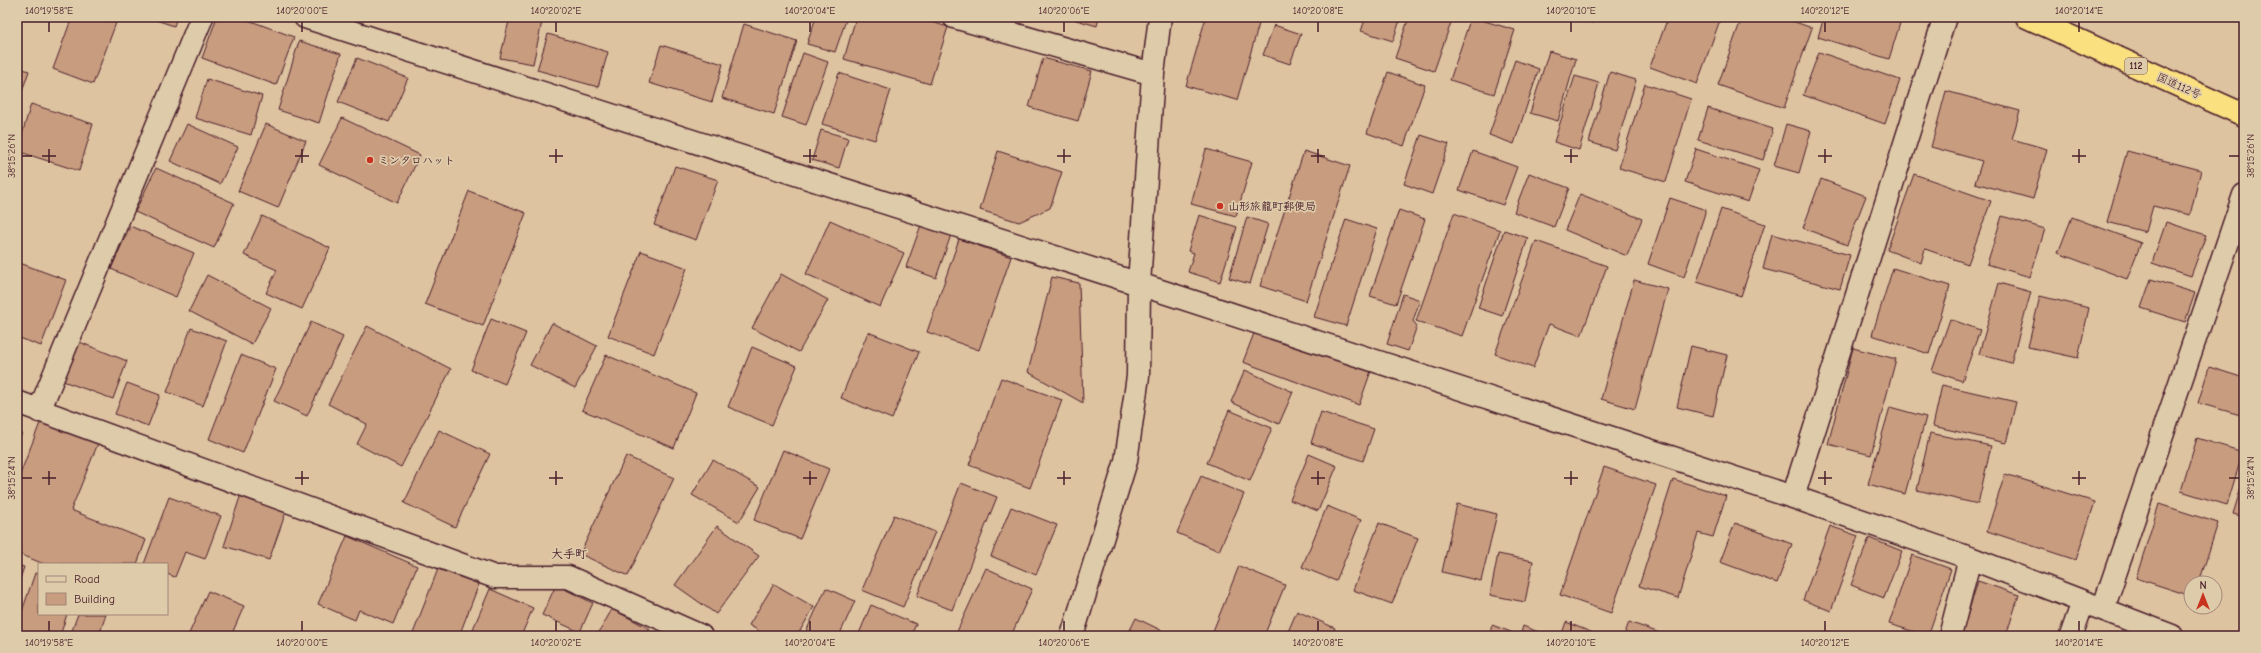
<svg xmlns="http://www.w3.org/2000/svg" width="2261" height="653" viewBox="0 0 2261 653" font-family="'Comic Neue','Klee One',sans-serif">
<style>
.building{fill:#c89c7f;stroke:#4a1f2b}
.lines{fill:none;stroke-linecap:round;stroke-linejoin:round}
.minor-casing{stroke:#4a1f2b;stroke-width:25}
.highway-casing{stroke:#4a1f2b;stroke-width:25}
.minor{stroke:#decbaa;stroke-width:22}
.highway{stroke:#fbe080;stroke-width:22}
.ticks{fill:none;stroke:#4a1f2b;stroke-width:1.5}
.poi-dot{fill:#c8321e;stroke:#decbaa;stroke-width:1.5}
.labels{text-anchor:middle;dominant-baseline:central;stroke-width:3.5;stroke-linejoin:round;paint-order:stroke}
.shield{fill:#decbaa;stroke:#765351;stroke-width:1}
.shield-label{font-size:10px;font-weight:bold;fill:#4a1f2b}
.street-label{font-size:11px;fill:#4a1f2b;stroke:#decbaa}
.poi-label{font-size:11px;font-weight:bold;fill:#4a1f2b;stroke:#decbaa;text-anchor:start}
.neighbourhood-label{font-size:12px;font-weight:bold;fill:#4a1f2b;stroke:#decbaa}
.neatline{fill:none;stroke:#4a1f2b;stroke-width:1.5}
.ticks-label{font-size:10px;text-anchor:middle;fill:#4a1f2b}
</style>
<rect width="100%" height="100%" fill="#dec3a1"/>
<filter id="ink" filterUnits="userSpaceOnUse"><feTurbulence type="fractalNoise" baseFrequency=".025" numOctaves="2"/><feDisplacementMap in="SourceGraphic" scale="8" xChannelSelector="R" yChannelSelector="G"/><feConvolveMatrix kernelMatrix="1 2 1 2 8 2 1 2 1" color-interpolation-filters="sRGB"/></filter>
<g filter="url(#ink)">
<!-- building -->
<path class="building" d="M72,17H99L116,23L93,84L53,69Z
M147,17H177L174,26Z
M217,17H240L294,37L276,85L202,58Z
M475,17H486L485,20Z
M510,17H543L533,64L500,58Z
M578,17H591L590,20Z
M816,17H847L835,52L807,44Z
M856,17H915L948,27L930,84L844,59Z
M1066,17H1099L1097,26Z
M1206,17H1261L1237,100L1186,86Z
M1366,17H1401L1393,41L1361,31Z
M1409,17H1453L1434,71L1395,58Z
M1471,17L1515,30L1494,94L1450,80Z
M1573,17H1595L1593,23Z
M1668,17H1721L1697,84L1650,67Z
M1742,17H1781L1812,28L1784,108L1718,85Z
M1824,17H1889L1901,20L1889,59L1818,37Z
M744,24L797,41L774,114L722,98Z
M1274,25L1301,34L1290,64L1263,55Z
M548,34L608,52L598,87L537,70Z
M299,41L341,54L319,123L278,110Z
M661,45L723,64L712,102L649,83Z
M1549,51L1576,59L1558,121L1530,113Z
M1819,52L1900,80L1885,124L1803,95Z
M803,53L828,62L806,125L782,117Z
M357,58L408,78L389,122L338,102Z
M1043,58L1092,71L1078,121L1029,107Z
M1515,60L1539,69L1514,144L1489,135Z
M17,67L29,71L17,106Z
M1388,72L1425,85L1404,146L1367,133Z
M1610,72L1636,80L1615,150L1589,142Z
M839,73L891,90L875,140L822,124Z
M1575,76L1599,83L1579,150L1554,142Z
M207,79L262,96L251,135L195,118Z
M1645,84L1691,99L1666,182L1619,168Z
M1946,91L2020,111L2012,139L2047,149L2033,199L1975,183L1982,161L1931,147Z
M31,104L93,124L79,171L17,151Z
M1708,108L1773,129L1763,160L1698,140Z
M342,118L420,155L397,203L319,165Z
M187,124L238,147L220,184L170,161Z
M266,124L306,141L278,208L238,191Z
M1786,124L1811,131L1799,173L1774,166Z
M821,130L848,138L839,168L812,160Z
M1421,135L1449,144L1432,194L1404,184Z
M1206,149L1252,162L1236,216L1191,204Z
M1696,149L1759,170L1748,202L1685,182Z
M998,151L1062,172L1050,208L1019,222L980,210Z
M1304,151L1350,166L1306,301L1260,286Z
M1473,151L1517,167L1503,205L1459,190Z
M2127,151L2201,170L2190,215L2153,206L2146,232L2107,222Z
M675,166L718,180L696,240L654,225Z
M156,168L234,203L214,248L135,212Z
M1529,173L1569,188L1554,227L1514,212Z
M1914,174L1991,201L1968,264L1925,249L1921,263L1887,250Z
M1821,179L1866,196L1847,245L1803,228Z
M469,191L526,213L483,326L425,304Z
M1580,194L1642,219L1627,256L1565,230Z
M1670,198L1706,210L1684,277L1648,264Z
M1721,209L1765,224L1741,296L1697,282Z
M1399,210L1425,219L1396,304L1370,296Z
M1454,213L1500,230L1462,336L1416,321Z
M1199,215L1237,227L1220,282L1188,272L1194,253L1188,251Z
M262,216L330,248L302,309L266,293L277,270L244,255Z
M2002,216L2045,229L2030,277L1987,264Z
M1247,217L1268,224L1250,284L1229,278Z
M2072,217L2141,243L2127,279L2058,253Z
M1346,219L1377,229L1346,326L1314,317Z
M830,220L904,253L880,307L806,274Z
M2166,222L2206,235L2191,276L2152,263Z
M921,225L951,235L936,278L906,267Z
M130,226L194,253L176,297L111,269Z
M1504,230L1528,238L1502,316L1478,308Z
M1772,234L1850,255L1840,289L1763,269Z
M959,239L1011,257L979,350L927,332Z
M1536,241L1607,266L1581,336L1549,324L1533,368L1495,354Z
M641,251L687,268L654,354L608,336Z
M17,262L66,280L41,346L17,337Z
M1893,268L1950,286L1929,354L1872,335Z
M781,274L828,300L799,352L752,328Z
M207,275L271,308L252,344L189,311Z
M1052,277L1079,283L1083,403L1028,372Z
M2151,279L2195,293L2185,322L2141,308Z
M1634,280L1668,289L1635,409L1601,399Z
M1999,283L2031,292L2011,363L1979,354Z
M1403,294L1420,300L1413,321L1417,326L1408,351L1387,344Z
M2040,296L2089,308L2078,358L2028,347Z
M491,319L526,333L505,384L471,370Z
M1950,319L1980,330L1962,381L1932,371Z
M311,322L343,337L307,416L274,401Z
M552,323L597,346L575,388L530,365Z
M367,326L451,369L401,467L357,444L367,424L328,404Z
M191,328L227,341L203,406L167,392Z
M1256,328L1371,371L1359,405L1243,362Z
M868,332L919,352L892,419L841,398Z
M77,341L127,361L113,399L63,381Z
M1691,346L1727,355L1713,416L1677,407Z
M752,347L797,366L772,425L728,407Z
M1853,348L1896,359L1871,455L1828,444Z
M241,355L276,369L243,453L209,439Z
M606,355L696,393L674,448L582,410Z
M2209,367L2244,378V416L2198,403Z
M1245,370L1293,392L1279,424L1231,402Z
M1001,378L1062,400L1030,488L969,465Z
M127,383L160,395L148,426L115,414Z
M1942,385L2016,402L2006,443L1933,426Z
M1890,407L1926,417L1905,494L1868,484Z
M1229,410L1272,428L1250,481L1207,463Z
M1321,412L1374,429L1363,461L1311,443Z
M42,418L99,441L71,510L146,540L137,564H44L17,553V482Z
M439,430L490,454L455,527L404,503Z
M17,431L22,433L17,445Z
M1930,433L1991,446L1978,504L1917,490Z
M2197,438L2243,452L2227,505L2181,491Z
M783,450L829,469L800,539L754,520Z
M1309,454L1337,466L1318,511L1290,500Z
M626,456L674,478L628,576L580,554Z
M713,460L760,487L739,522L692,495Z
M1604,467L1656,485L1611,613L1560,595Z
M2005,474L2095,502L2076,560L1987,531Z
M1201,476L1244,494L1219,551L1177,533Z
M2244,478V517L2233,514Z
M1673,479L1726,496L1713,537L1698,533L1678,598L1639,586Z
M961,483L997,497L952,610L917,596Z
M241,494L287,509L269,560L224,546Z
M169,497L221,516L205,559L185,552L175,577L167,574V564H144Z
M1457,504L1497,514L1481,581L1442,572Z
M2159,504L2218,523L2199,583H2191V596L2136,578Z
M1327,506L1361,520L1336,581L1302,567Z
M1011,507L1057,525L1036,575L991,556Z
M894,515L935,532L903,607L862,590Z
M1379,523L1418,538L1392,604L1353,590Z
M1735,523L1792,544L1777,583L1720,562Z
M717,526L759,556L716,614L675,585Z
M1830,526L1858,536L1831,611L1803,600Z
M347,536L417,566L393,624L359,610L355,620L318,604Z
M1869,538L1902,551L1884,598L1851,585Z
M1498,554L1533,561L1525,602L1490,595Z
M1912,555L1951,569L1928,636L1889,624Z
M17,565L24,567L17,588Z
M1239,566L1285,585L1264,636H1226L1213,631Z
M986,568L1032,589L1011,636H955Z
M438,569L479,584L459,636H412Z
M35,573L39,574V614H67L60,636H17V626Z
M1978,581L2019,595L2006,636H1961Z
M774,584L814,607L797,636H767L749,625Z
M556,585L593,603L580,632L542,615Z
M826,588L855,601L839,636H804Z
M490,589L533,608L521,636H470Z
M208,591L244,606L231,636H188Z
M871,605L916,624L911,636H858Z
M612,609L650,629L646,636H597Z
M1297,611L1335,628L1331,636H1286Z
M78,614H106L99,636H70Z
M1136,618L1173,636H1127Z
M1566,622L1598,635V636H1561Z
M1629,622L1668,636H1624Z
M1492,625L1511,632L1509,636H1489Z
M1523,626L1549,636H1520Z
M111,632L122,636H109Z
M1204,632L1212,636H1201Z"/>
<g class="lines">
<!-- minor casing -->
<g class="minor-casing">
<path id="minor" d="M305,17L1139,284L1793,497L1970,558L2172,636
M954,17L1153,74
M17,402L495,577H568L701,636
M39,411L202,17
M1793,497L1945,17
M2103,609L2244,195
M1072,636L1126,461L1138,376L1139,284L1153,74L1160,17
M1950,636L1970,558
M2071,636L2083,602"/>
</g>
<!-- highway casing -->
<g class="highway-casing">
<path id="highway" d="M2027,17L2244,115"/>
</g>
<!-- minor -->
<use href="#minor" class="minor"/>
<!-- highway -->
<use href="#highway" class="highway"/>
</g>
</g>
<!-- ticks -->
<path class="ticks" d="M49,22V32M302,22V32M556,22V32M810,22V32M1064,22V32M1318,22V32M1571,22V32M1825,22V32M2079,22V32M49,149V163M302,149V163M556,149V163M810,149V163M1064,149V163M1318,149V163M1571,149V163M1825,149V163M2079,149V163M22,156H32M42,156H56M295,156H309M549,156H563M803,156H817M1057,156H1071M1311,156H1325M1564,156H1578M1818,156H1832M2072,156H2086M2229,156H2239M49,471V485M302,471V485M556,471V485M810,471V485M1064,471V485M1318,471V485M1571,471V485M1825,471V485M2079,471V485M22,478H32M42,478H56M295,478H309M549,478H563M803,478H817M1057,478H1071M1311,478H1325M1564,478H1578M1818,478H1832M2072,478H2086M2229,478H2239M49,621V631M302,621V631M556,621V631M810,621V631M1064,621V631M1318,621V631M1571,621V631M1825,621V631M2079,621V631"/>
<!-- markers -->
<g class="poi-dot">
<circle cx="370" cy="160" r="4"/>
<circle cx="1220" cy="206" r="4"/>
</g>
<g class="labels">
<!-- shield labels -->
<rect class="shield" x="2125" y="58" width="22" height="16" rx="3"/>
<g class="shield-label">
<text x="2136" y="66">112</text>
</g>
<!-- street labels -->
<g class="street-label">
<text transform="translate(2179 86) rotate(24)">国道112号</text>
</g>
<!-- poi labels -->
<g class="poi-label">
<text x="378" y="160">ミンタロハット</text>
<text x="1228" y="206">山形旅籠町郵便局</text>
</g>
<!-- neighbourhood labels -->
<g class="neighbourhood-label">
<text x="569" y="554">大手町</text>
</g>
</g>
<!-- margin -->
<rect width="2261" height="653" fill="none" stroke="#decbaa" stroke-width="44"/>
<!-- legend -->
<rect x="38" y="563" width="130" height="52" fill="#decbaa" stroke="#a38677"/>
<rect x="46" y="576" width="20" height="6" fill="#decbaa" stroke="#a38677"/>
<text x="74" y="583" font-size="12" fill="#4a1f2b">Road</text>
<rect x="46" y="593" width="20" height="12" fill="#c89c7f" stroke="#a38677"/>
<text x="74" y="603" font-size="12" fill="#4a1f2b">Building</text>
<!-- north arrow -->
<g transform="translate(2203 595)"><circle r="19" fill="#decbaa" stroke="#a38677"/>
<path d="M0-3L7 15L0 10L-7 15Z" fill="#c8321e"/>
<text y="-6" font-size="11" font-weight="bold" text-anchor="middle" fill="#4a1f2b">N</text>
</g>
<rect x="22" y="22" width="2217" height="609" class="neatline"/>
<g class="ticks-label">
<text x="49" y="14">140°19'58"E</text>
<text x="302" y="14">140°20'00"E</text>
<text x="556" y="14">140°20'02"E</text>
<text x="810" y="14">140°20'04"E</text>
<text x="1064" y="14">140°20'06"E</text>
<text x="1318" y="14">140°20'08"E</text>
<text x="1571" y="14">140°20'10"E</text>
<text x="1825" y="14">140°20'12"E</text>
<text x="2079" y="14">140°20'14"E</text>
<text transform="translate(11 156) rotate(-90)" y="4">38°15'26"N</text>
<text transform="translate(2250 156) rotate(-90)" y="4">38°15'26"N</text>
<text transform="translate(11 478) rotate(-90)" y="4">38°15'24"N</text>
<text transform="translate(2250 478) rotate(-90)" y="4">38°15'24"N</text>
<text x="49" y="646">140°19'58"E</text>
<text x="302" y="646">140°20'00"E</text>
<text x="556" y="646">140°20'02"E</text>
<text x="810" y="646">140°20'04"E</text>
<text x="1064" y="646">140°20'06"E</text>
<text x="1318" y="646">140°20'08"E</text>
<text x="1571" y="646">140°20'10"E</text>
<text x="1825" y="646">140°20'12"E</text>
<text x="2079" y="646">140°20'14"E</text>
</g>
</svg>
